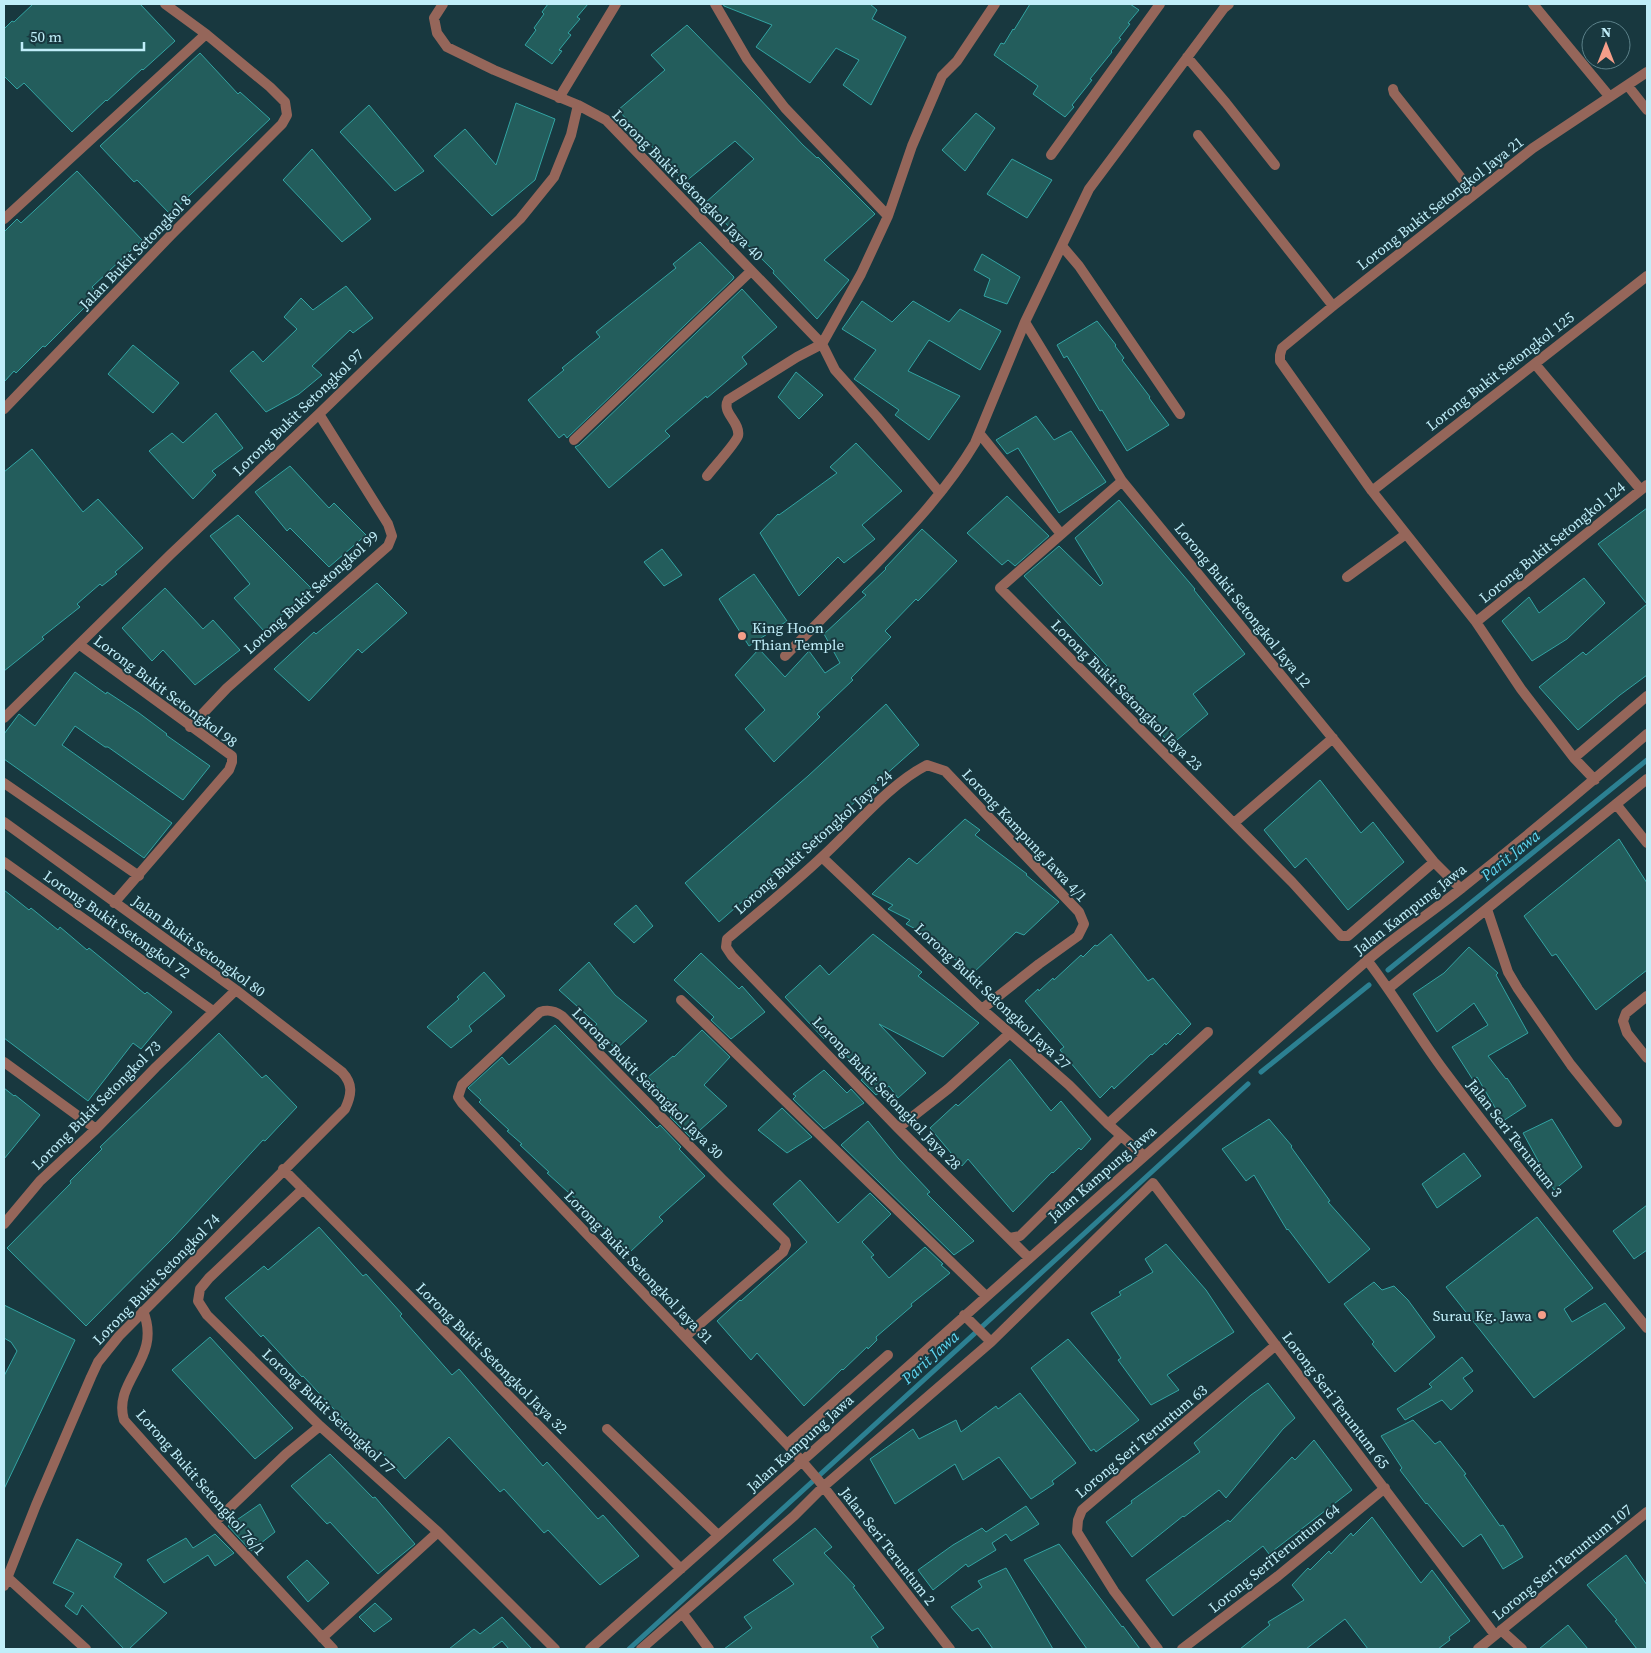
<svg xmlns="http://www.w3.org/2000/svg" width="1651" height="1653" viewBox="0 0 1651 1653" font-family="'Source Serif 4',serif">
<style>
.lines{fill:none;stroke-linecap:round;stroke-linejoin:round}
.stream{stroke:#2c8092;stroke-width:5}
.building{fill:#235d5c;stroke:#32a4a3}
.minor{stroke:#95665a;stroke-width:10}
.poi-dot{fill:#f49e89;stroke:#18383f;stroke-width:2}
.labels{text-anchor:middle;dominant-baseline:central;stroke-width:4;stroke-linejoin:round;paint-order:stroke}
.street-label{font-size:15px;fill:#c0eef9;stroke:#18383f}
.poi-label{font-size:15px;fill:#c0eef9;stroke:#18383f;text-anchor:start}
.water-label{font-size:16px;font-style:italic;fill:#5fd7f2;stroke:#18383f}
</style>
<rect width="100%" height="100%" fill="#18383f"/>
<g class="lines">
<!-- stream -->
<path class="stream" d="M1388,970L1647,760
M1261,1072L1369,985
M629,1649L1248,1084"/>
</g>
<!-- building -->
<path class="building" d="M33,4H140L175,41L143,70L142,69L107,101L106,100L72,132L24,83L17,89L4,76V29L12,21L14,22Z
M548,4H588L577,17L580,19L568,33L571,35L559,50L562,51L552,64L525,45L536,30L534,28L544,14L542,12Z
M723,4H870L877,10L872,19L906,37L871,105L843,85L859,60L836,48L810,83L756,47L772,25L724,6Z
M1030,4H1130L1139,10L1128,23L1130,24L1119,38L1121,39L1111,51L1112,52L1090,79L1092,80L1072,105L1074,107L1065,117L1033,94L1038,86L994,55L1001,43L1004,44L1013,29L1014,30Z
M687,25L756,95L803,145L817,158L818,157L875,214L824,260L849,280L817,319L773,273L774,271L705,203L754,159L735,141L685,182L618,110L665,70L651,55Z
M200,53L238,94L240,92L270,119L170,214L137,180L134,182L100,146Z
M516,103L555,119L535,180L492,216L434,156L465,129L496,165Z
M369,105L424,171L395,191L340,132Z
M976,113L995,128L965,171L942,150Z
M312,149L371,219L342,242L283,180Z
M1012,159L1052,180L1027,218L987,194Z
M77,171L142,240L92,287L98,293L86,306L45,347L43,346L16,373L14,371L4,382V232L17,219L21,223Z
M700,242L734,277L733,279L567,438L564,434L559,438L528,400L564,370L562,368L600,337L596,332L676,268L673,264Z
M982,254L1020,277L1007,304L984,296L990,279L974,270Z
M346,286L373,318L353,333L350,330L312,366L322,375L299,394L266,412L230,371L253,351L263,362L297,329L284,317L301,298L313,310Z
M742,289L777,327L742,357L747,364L707,398L706,396L665,431L670,436L609,488L575,447L579,445Z
M862,301L892,322L913,301L949,322L960,309L1001,331L980,370L929,340L908,371L960,396L929,440L895,415L899,410L854,379L876,350L842,329Z
M1097,321L1116,345L1115,346L1124,358L1122,360L1150,397L1149,398L1169,425L1127,451L1102,410L1100,411L1067,356L1064,358L1057,345Z
M133,345L179,383L153,413L108,374Z
M796,372L823,395L799,419L778,397Z
M216,413L243,448L212,471L216,475L193,499L149,451L172,433L183,443Z
M1036,416L1054,440L1071,431L1106,482L1059,513L1018,448L1007,454L996,440Z
M856,443L902,491L862,525L875,539L844,563L838,557L799,596L760,533L778,514L779,515L837,473L830,467Z
M32,449L83,512L98,499L143,548L115,572L117,574L102,586L100,584L77,604L80,607L42,637L44,639L4,671V472Z
M290,466L329,508L334,503L366,535L329,567L290,528L287,531L255,492Z
M1007,496L1049,536L1015,566L1008,560L1002,565L967,533Z
M1119,500L1195,589L1194,590L1245,654L1193,694L1208,714L1171,745L1152,723L1150,724L1126,700L1130,697L1103,669L1107,666L1024,576L1059,546L1100,586L1103,583L1075,538Z
M1647,508V604L1598,544Z
M238,515L311,588L264,631L234,598L250,584L210,536Z
M922,529L957,561L918,601L916,599L885,631L891,637L851,678L853,680L817,714L820,717L774,762L745,729L765,710L735,675L759,649L785,677L809,651L825,673L840,663L824,634L866,595L862,592L886,569L885,568Z
M662,549L682,575L664,586L644,562Z
M754,574L787,621L749,646L719,599Z
M1584,578L1605,603L1567,639L1532,661L1502,621L1529,597L1539,613Z
M377,583L407,613L362,653L358,649L309,701L274,669L314,632L316,634Z
M165,588L203,629L213,620L240,650L195,685L163,650L152,661L122,628Z
M1647,604V675L1620,695L1578,730L1539,687L1583,652L1586,655Z
M75,672L106,694L107,692L139,713L167,734L166,735L210,766L183,800L108,747H105L75,726L62,745L172,823L144,858L4,759V734L19,714L35,726Z
M886,704L919,745L839,816V817L719,922L685,883L808,776Z
M1320,780L1361,833L1373,822L1404,862L1348,910L1306,858L1295,868L1264,830Z
M965,819L980,830L975,835L1027,874L1026,875L1059,902L1024,935L1016,932L971,975L953,966L958,961L938,951L941,947L921,937L925,934L906,924L910,920L888,909L893,905L872,894L909,858L917,864Z
M1619,839L1647,883V970L1596,1010L1556,954L1552,956L1524,916Z
M4,890L29,910L31,908L58,930L60,927L87,950L89,948L145,994L147,992L172,1012L141,1049L133,1043L88,1101L4,1038Z
M636,905L653,926L634,943L614,924Z
M873,934L922,972L918,976L979,1023L943,1057L879,1024L926,1073L898,1098L889,1086L876,1095L861,1080L867,1075L826,1037L824,1039L785,997L820,965L829,975Z
M1111,934L1148,981L1153,978L1191,1024L1180,1035L1178,1033L1166,1045L1165,1043L1152,1055L1151,1054L1114,1089L1112,1086L1100,1098L1060,1050L1064,1047L1025,1001L1038,989L1039,991L1053,978L1054,980L1081,955L1083,957L1095,945L1097,946Z
M1469,947L1498,973L1496,975L1528,1033L1488,1056L1506,1079L1507,1078L1526,1106L1503,1121L1477,1077L1473,1080L1452,1047L1488,1025L1474,1003L1437,1032L1413,994L1444,973Z
M701,953L739,989L742,986L765,1012L731,1039L711,1020L714,1017L674,980Z
M589,962L615,995L647,1021L616,1049L593,1028L597,1024L559,990Z
M484,972L505,996L469,1026L472,1031L451,1048L427,1027L459,999L457,997Z
M555,1025L657,1128L660,1125L681,1147L679,1149L705,1176L659,1217L663,1221L630,1252L588,1214L590,1212L547,1173L549,1172L520,1145L522,1144L507,1131L509,1130L479,1102L481,1100L468,1088L502,1057L509,1065Z
M702,1030L730,1057L704,1085L727,1106L691,1138L670,1117L678,1110L648,1077L673,1056L674,1057Z
M219,1033L262,1078L266,1075L297,1107L265,1141L263,1140L173,1238L86,1326L7,1248L71,1183L70,1181L102,1149L100,1147Z
M1010,1059L1051,1111L1061,1101L1091,1139L1081,1150L1079,1148L1053,1173L1052,1172L1013,1212L968,1159L962,1166L930,1128L956,1104L958,1106Z
M824,1070L847,1093L851,1089L864,1103L824,1129L793,1099L796,1096L793,1094Z
M4,1088L14,1096L15,1095L40,1115L4,1159Z
M782,1108L812,1137L787,1153L758,1130Z
M1269,1119L1292,1146L1291,1147L1330,1201L1328,1202L1370,1249L1329,1283L1288,1229L1287,1230L1254,1175L1246,1181L1222,1149Z
M1552,1119L1582,1167L1554,1190L1523,1133Z
M868,1121L898,1158L930,1192L927,1194L974,1241L954,1255L841,1145Z
M1464,1153L1481,1176L1437,1208L1422,1184Z
M800,1180L838,1223L870,1193L891,1214L862,1242L874,1255L871,1257L889,1278L925,1247L943,1264L941,1265L950,1273L911,1304L912,1306L876,1337L877,1340L868,1349L867,1347L843,1370L842,1369L804,1406L757,1353L751,1360L717,1321L740,1300L741,1301L807,1242L773,1204Z
M1647,1205V1250L1634,1259L1613,1231Z
M1537,1217L1593,1288L1564,1309L1572,1322L1605,1303L1625,1328L1534,1398L1446,1287Z
M319,1227L363,1276L366,1274L402,1314L400,1316L452,1375L459,1369L543,1466L547,1462L598,1519L603,1515L639,1556L600,1585L548,1530L544,1533L504,1489L500,1492L449,1437L405,1479L380,1450L376,1454L303,1376L302,1377L263,1335L261,1337L225,1298L264,1266L268,1270Z
M1166,1244L1206,1290L1234,1332L1167,1375L1179,1390L1151,1405L1118,1360L1121,1358L1091,1313L1121,1295L1119,1292L1153,1272L1145,1259Z
M1374,1282L1382,1290L1394,1286L1408,1300L1435,1337L1395,1372L1372,1344L1374,1342L1344,1304Z
M4,1305L75,1340L4,1489V1376L17,1351L11,1342L4,1338Z
M210,1337L293,1428L255,1459L172,1370Z
M1068,1339L1139,1420L1096,1452L1094,1449L1091,1451L1031,1368Z
M1462,1357L1473,1371L1463,1378L1473,1391L1451,1410L1442,1400L1405,1420L1397,1409L1432,1387L1429,1384Z
M1268,1383L1295,1418L1283,1429L1226,1498L1219,1490L1184,1517L1183,1516L1132,1557L1106,1522L1132,1503L1131,1501L1200,1452L1194,1443L1251,1395Z
M1020,1393L1076,1463L1052,1481L1054,1484L1031,1499L999,1457L963,1480L955,1464L895,1504L870,1459L913,1429L919,1439L956,1420L961,1432L996,1406L998,1409Z
M1413,1420L1435,1444L1440,1441L1466,1474L1464,1475L1500,1526L1503,1525L1523,1557L1503,1569L1481,1534L1463,1547L1427,1503L1426,1504L1400,1470L1402,1468L1381,1436Z
M1314,1440L1352,1490L1269,1554L1263,1546L1173,1616L1146,1580L1228,1520L1230,1522L1292,1457L1295,1460Z
M330,1454L373,1498L375,1497L415,1544L378,1574L330,1522L327,1524L291,1486Z
M260,1504L275,1532L251,1551L228,1526Z
M1026,1506L1039,1524L1011,1541L1006,1534L992,1543L996,1550L968,1567L966,1564L933,1590L918,1570L953,1545L982,1528L986,1532Z
M1372,1517L1421,1583L1432,1570L1470,1621L1449,1637L1450,1640L1438,1649H1368L1345,1619L1306,1649H1240L1270,1625L1268,1622L1304,1600L1292,1585L1308,1568L1310,1570L1329,1551L1331,1554L1351,1533L1353,1536Z
M815,1528L832,1547L824,1553L855,1586L853,1587L884,1628L871,1637L879,1649H724L752,1628L744,1617L794,1584L773,1560Z
M215,1534L234,1553L215,1566L208,1555L164,1583L147,1560L186,1538L193,1548Z
M77,1539L122,1564L114,1577L167,1613L129,1649H124L82,1605L77,1615L65,1606L74,1593L53,1583Z
M1059,1544L1122,1627L1123,1626L1140,1649H1087L1024,1560Z
M1626,1555L1647,1585V1649H1637L1615,1621L1617,1620L1587,1585Z
M307,1560L329,1583L308,1602L287,1577Z
M1006,1568L1053,1649H993L978,1628L972,1631L951,1607L982,1587L978,1581Z
M375,1603L392,1619L374,1632L359,1617Z
M502,1617L532,1649H509L502,1641L491,1649H449L474,1629L480,1634Z
M1568,1625L1588,1649H1539Z"/>
<g class="lines">
<!-- minor -->
<path class="minor" d="M443,4L434,18L437,33L447,47L494,70L578,105L606,120L822,344L835,370L877,417L940,493
M715,4L747,59L785,108L888,216
M1533,4L1609,96
M1187,57L1226,103L1275,165
M1628,86L1647,110
M1393,89L1394,93L1474,194
M559,98L616,4
M1198,135L1333,306
M1051,155L1160,4
M4,219L206,34
M1062,246L1079,266L1180,414
M1025,322L1122,481L1434,862L1461,889
M822,344L861,274L888,216L912,146L942,76L957,61L995,4
M1535,364L1641,490
M4,409L171,235L282,124L287,115L285,102L270,87L206,34L165,4
M979,433L1061,534
M574,440L751,271
M707,476C713,468 736,443 738,436C741,422 721,413 728,400L797,357L822,344
M1122,481L1000,588L1292,882L1341,936H1348L1434,862
M1372,491L1647,276
M1347,577L1406,534
M1476,622L1647,485
M80,645L232,756V762L229,770L114,903
M785,656C814,627 842,598 871,569C909,530 947,490 975,443L1025,322L1089,189L1224,8L1229,4
M4,718L171,554L319,414L520,219L554,177L571,135L578,105
M190,727L227,688L388,546L392,536L388,524L319,414
M1574,758L1647,696
M1595,780L1574,758L1521,689L1476,622L1372,491L1280,361V355L1282,348L1333,306L1533,148L1647,72
M4,783L139,876
M1616,804L1647,843
M4,822L236,990L342,1072C353,1084 352,1094 345,1109L119,1336L98,1362L91,1377L36,1505L4,1586
M1234,823L1333,738
M822,857L982,1009L1069,1085L1108,1124L1144,1156
M4,862L213,1011
M1487,909L1508,972L1518,989L1571,1065L1617,1122
M1367,960C1395,996 1418,1036 1445,1072C1510,1159 1579,1244 1647,1328
M1389,988L1647,779
M1647,996L1626,1013L1623,1021L1627,1033L1647,1058
M681,1000L986,1296
M982,1009L1039,964L1078,936L1084,924L1079,912L945,771L927,765C889,784 854,828 822,857C791,886 759,912 727,939L726,947L732,956L898,1128L1029,1258
M4,1062L96,1129
M1108,1124L1208,1032
M898,1128L948,1089L1009,1034
M283,1169L681,1569
M303,1189L209,1278L200,1289L198,1301L207,1315L320,1426L438,1532L555,1649
M4,1224L40,1181L96,1129L156,1067L236,990
M1010,1238L1020,1236L1121,1136
M143,1311C163,1359 112,1380 124,1420L215,1522L333,1649
M964,1315L991,1342
M686,1336L783,1252L786,1245L785,1241L722,1179L562,1016C555,1011 549,1009 540,1012L462,1085L458,1097L462,1103L787,1444L819,1481L950,1649
M607,1429L718,1535
M787,1444L888,1355
M215,1522L286,1454L320,1426
M8,1578L86,1649
M683,1614L709,1649
M1501,1630L1522,1649
M322,1638L438,1532
M590,1649C848,1422 1103,1190 1363,964C1395,936 1431,913 1463,887C1526,837 1587,786 1647,734
M641,1649L794,1516L823,1487L991,1342L1153,1183L1495,1635
M1158,1649L1114,1591L1077,1532L1078,1520L1082,1510L1276,1345
M1182,1649L1278,1576L1385,1488
M1478,1649L1647,1512"/>
</g>
<!-- markers -->
<g class="poi-dot">
<circle cx="742" cy="636" r="5"/>
<circle cx="1542" cy="1315" r="5"/>
</g>
<g class="labels">
<!-- street labels -->
<g class="street-label">
<text transform="translate(688 185) rotate(45)">Lorong Bukit Setongkol Jaya 40</text>
<text transform="translate(1440 203) rotate(-38)">Lorong Bukit Setongkol Jaya 21</text>
<text transform="translate(135 252) rotate(-46)">Jalan Bukit Setongkol 8</text>
<text transform="translate(1500 371) rotate(-38)">Lorong Bukit Setongkol 125</text>
<text transform="translate(298 412) rotate(-44)">Lorong Bukit Setongkol 97</text>
<text transform="translate(1552 542) rotate(-39)">Lorong Bukit Setongkol 124</text>
<text transform="translate(311 592) rotate(-42)">Lorong Bukit Setongkol 99</text>
<text transform="translate(1243 605) rotate(51)">Lorong Bukit Setongkol Jaya 12</text>
<text transform="translate(166 691) rotate(37)">Lorong Bukit Setongkol 98</text>
<text transform="translate(1127 695) rotate(45)">Lorong Bukit Setongkol Jaya 23</text>
<text transform="translate(1025 835) rotate(47)">Lorong Kampung Jawa 4/1</text>
<text transform="translate(813 842) rotate(-42)">Lorong Bukit Setongkol Jaya 24</text>
<text transform="translate(1410 909) rotate(-38)">Jalan Kampung Jawa</text>
<text transform="translate(117 924) rotate(35)">Lorong Bukit Setongkol 72</text>
<text transform="translate(199 946) rotate(36)">Jalan Bukit Setongkol 80</text>
<text transform="translate(993 996) rotate(43)">Lorong Bukit Setongkol Jaya 27</text>
<text transform="translate(648 1083) rotate(45)">Lorong Bukit Setongkol Jaya 30</text>
<text transform="translate(887 1093) rotate(46)">Lorong Bukit Setongkol Jaya 28</text>
<text transform="translate(96 1105) rotate(-45)">Lorong Bukit Setongkol 73</text>
<text transform="translate(1515 1138) rotate(52)">Jalan Seri Teruntum 3</text>
<text transform="translate(1102 1173) rotate(-41)">Jalan Kampung Jawa</text>
<text transform="translate(639 1267) rotate(46)">Lorong Bukit Setongkol Jaya 31</text>
<text transform="translate(156 1279) rotate(-46)">Lorong Bukit Setongkol 74</text>
<text transform="translate(492 1358) rotate(45)">Lorong Bukit Setongkol Jaya 32</text>
<text transform="translate(1336 1400) rotate(53)">Lorong Seri Teruntum 65</text>
<text transform="translate(329 1411) rotate(43)">Lorong Bukit Setongkol 77</text>
<text transform="translate(1141 1441) rotate(-40)">Lorong Seri Teruntum 63</text>
<text transform="translate(800 1443) rotate(-42)">Jalan Kampung Jawa</text>
<text transform="translate(201 1482) rotate(49)">Lorong Bukit Setongkol 76/1</text>
<text transform="translate(888 1546) rotate(52)">Jalan Seri Teruntum 2</text>
<text transform="translate(1274 1558) rotate(-39)">Lorong SeriTeruntum 64</text>
<text transform="translate(1562 1562) rotate(-39)">Lorong Seri Teruntum 107</text>
</g>
<!-- poi labels -->
<g class="poi-label">
<text x="752" y="627">King Hoon<tspan x="752" dy="17">Thian Temple</tspan></text>
<text x="1532" y="1315" text-anchor="end">Surau Kg. Jawa</text>
</g>
<!-- water labels -->
<g class="water-label">
<text transform="translate(1510 855) rotate(-39)">Parit Jawa</text>
<text transform="translate(930 1357) rotate(-42)">Parit Jawa</text>
</g>
</g>
<!-- border -->
<rect width="1651" height="1653" fill="none" stroke="#c0eef9" stroke-width="10"/>
<!-- north arrow -->
<g transform="translate(1606 45)"><circle r="24" fill="#18383f" stroke="#5b8189"/>
<path d="M0-4L9 19L0 12L-9 19Z" fill="#f49e89"/>
<text y="-8" font-size="14" font-weight="bold" text-anchor="middle" fill="#c0eef9">N</text>
</g>
<!-- scale -->
<path d="M22 42v8h122v-8" fill="none" stroke="#c0eef9" stroke-width="2.5"/>
<text x="30" y="42" font-size="15" fill="#c0eef9" stroke="#18383f" stroke-width="4" paint-order="stroke">50 m</text>
</svg>
